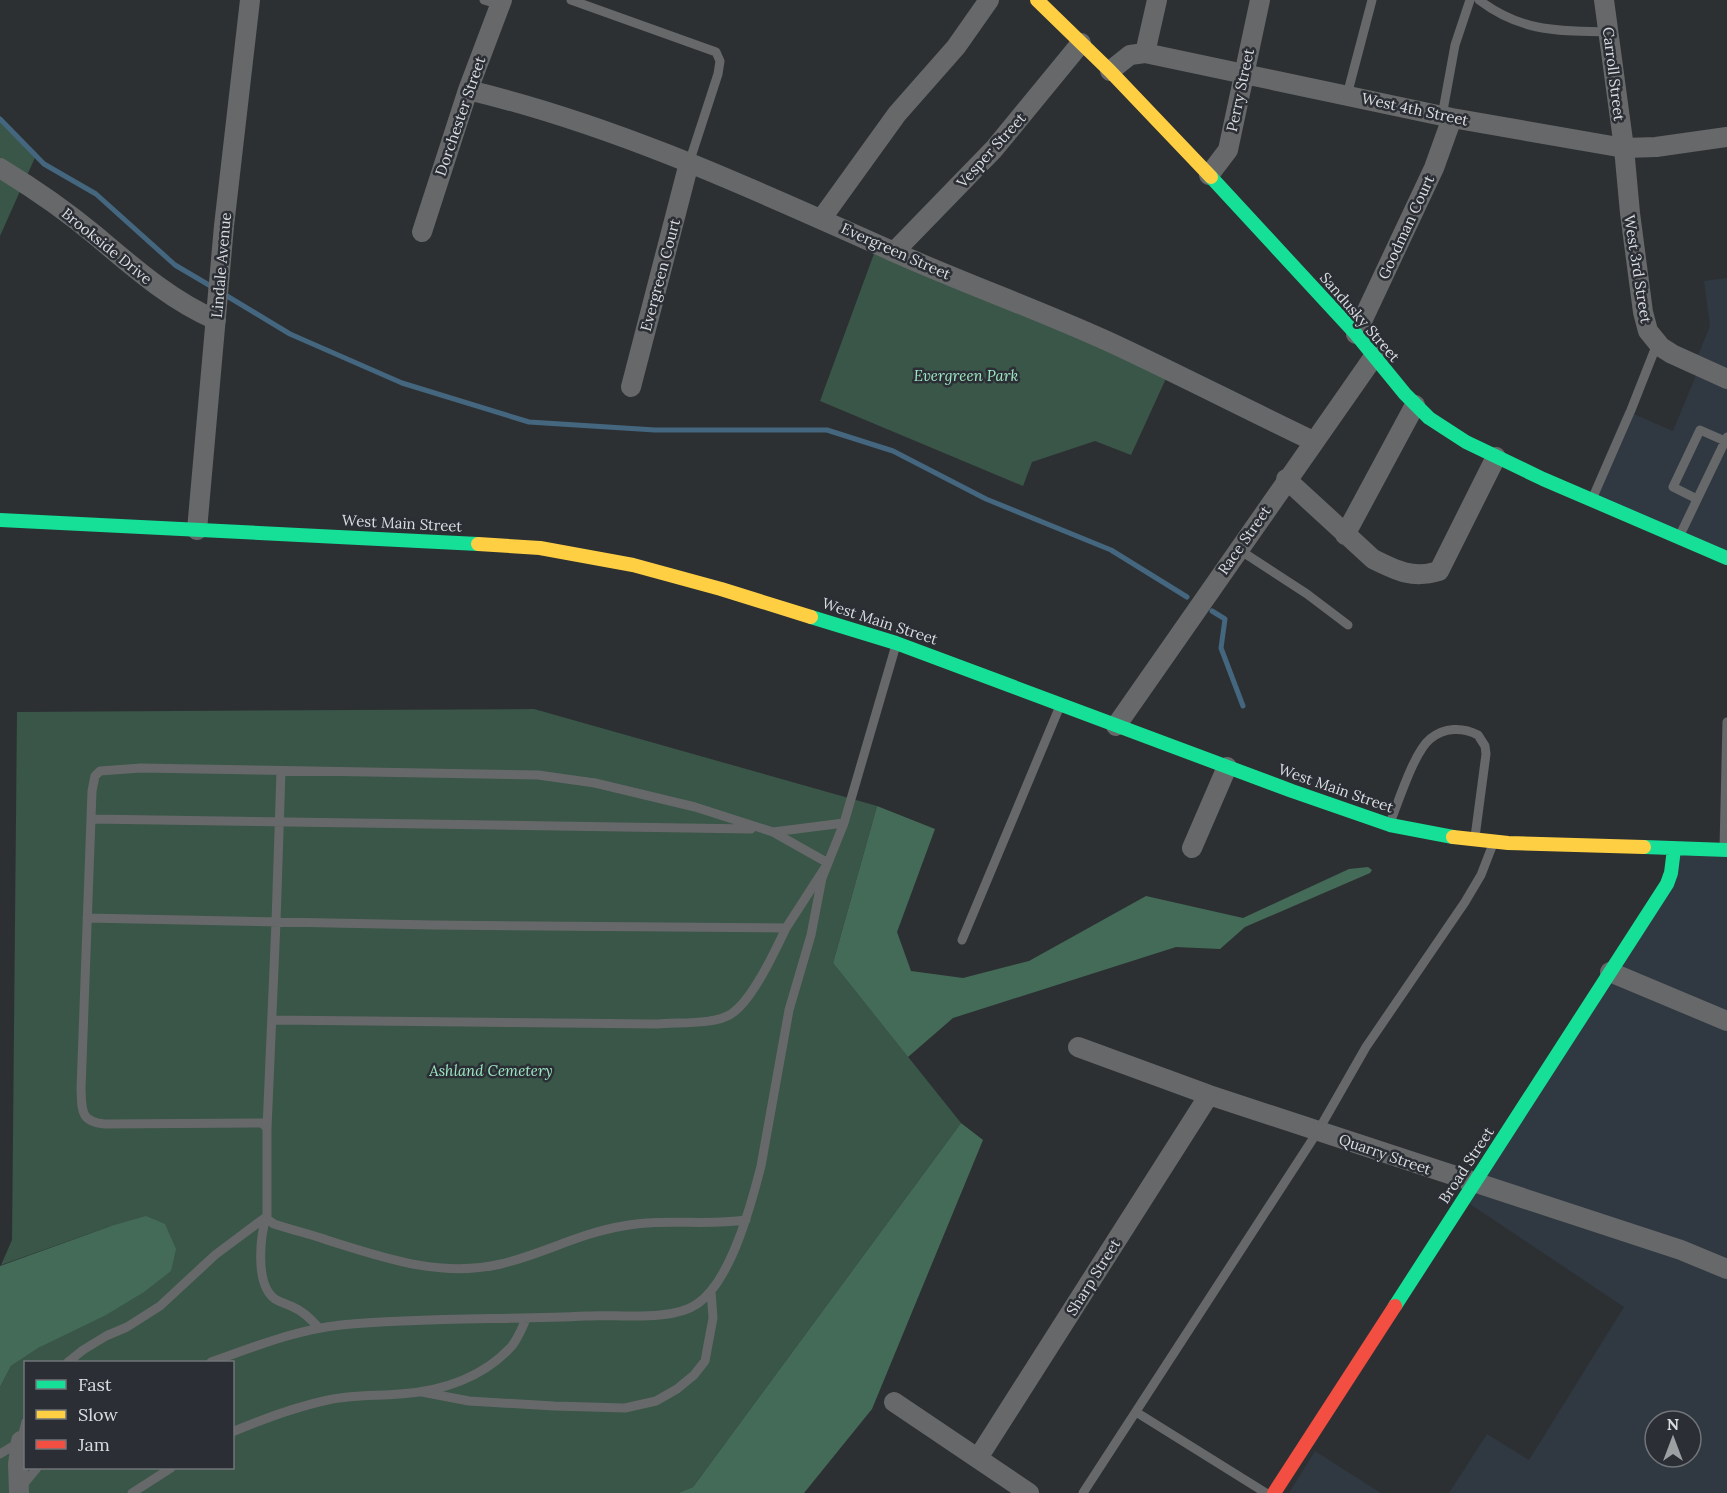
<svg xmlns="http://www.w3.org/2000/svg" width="1727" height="1493" viewBox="0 0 1727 1493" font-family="Lora,serif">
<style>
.built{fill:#303841;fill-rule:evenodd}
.green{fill:#395648;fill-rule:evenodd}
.forest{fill:#446b58}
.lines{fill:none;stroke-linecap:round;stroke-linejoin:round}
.stream{stroke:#44677f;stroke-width:5}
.lane{stroke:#676869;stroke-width:9}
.street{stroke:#676869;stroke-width:20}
.fast{stroke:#16e098;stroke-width:14}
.slow{stroke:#ffcf43;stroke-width:14}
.jam{stroke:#f24e42;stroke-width:14}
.labels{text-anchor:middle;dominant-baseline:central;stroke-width:5;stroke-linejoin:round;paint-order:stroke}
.street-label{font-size:15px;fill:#dadde0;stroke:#2b2f35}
.park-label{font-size:15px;font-style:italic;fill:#9ee8c3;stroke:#2b2f35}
</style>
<rect width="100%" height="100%" fill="#2d3033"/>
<!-- built -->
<path class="built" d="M1727,278V564L1586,502L1625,410L1673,431L1696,375L1691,372L1710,326L1704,281Z
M1687,843H1727V1493H1449L1487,1434L1529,1460L1624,1307L1464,1200ZM1655,1421H1691V1457H1655Z
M1315,1451L1381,1493H1289Z"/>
<!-- green -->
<path class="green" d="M0,119L37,153L0,236Z
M875,251L1168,374L1131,455L1095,441L1032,462L1023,486L820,401Z
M534,709L877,806L833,963L961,1123L693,1487L678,1493H0V1387L11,1366L40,1347L111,1226L1,1265L12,1240L17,712ZM26,1362H232V1468H26Z"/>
<!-- forest -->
<path class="forest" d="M877,806L935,829L897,932L911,971L963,978L1029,961L1146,896L1243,918L1349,869L1368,867L1372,870L1370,873L1245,927L1220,949L1176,947L953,1018L908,1057L833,963Z
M961,1123L983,1140L872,1409L804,1493H678L693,1487Z
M146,1216L165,1224L176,1249L171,1271L144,1292L106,1315L40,1347L11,1366L0,1387V1266L111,1226Z"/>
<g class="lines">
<!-- stream -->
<path class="stream" d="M0,119L44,164L96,194L175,265L214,288
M222,293L290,334L402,383L529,422L655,430H827L893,451L986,499L1111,550L1187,597
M1212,611L1225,619L1221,648L1243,706"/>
<!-- lane -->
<path class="lane" d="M484,0L500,5
M571,0L716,52L720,61L718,74L689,163
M1479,0C1521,32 1558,31 1608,32
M1347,95L1372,0
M1442,116L1455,45L1470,0
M1593,497L1631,410L1657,344
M1697,499L1673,487L1700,430L1727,442
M1680,535L1727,437
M1238,549L1307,594L1348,625
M281,771L276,922L267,1128V1219L274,1224C292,1230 310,1234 327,1240C384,1258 441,1278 501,1264C543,1254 580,1233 623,1226C664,1218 705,1226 746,1220
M91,819L751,829
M1390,823C1398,803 1414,752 1430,739C1444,727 1463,727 1478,735L1485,746L1486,754L1475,837
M1724,848L1727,722
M87,918L433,925L786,928L828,863L773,832
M962,940L1060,706
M272,1020L658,1024C677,1022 715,1025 731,1014C752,1001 775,951 786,928
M267,1128L262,1123H257L105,1124C80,1122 82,1110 81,1089L92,791L95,776L100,771L141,768L538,775L595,783L695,807L773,832L844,823
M266,1217C260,1238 255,1285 275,1299C281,1303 287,1304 293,1307C303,1311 311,1319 319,1328
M68,1362L83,1350L106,1336L127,1327L160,1306L215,1255L266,1217
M211,1362C254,1347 295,1330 341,1325C422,1317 504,1320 586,1316C617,1314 671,1322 697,1304C731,1281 751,1205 761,1166L789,1010L811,935L822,878L844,823L896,645
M422,1392L469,1401L554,1406L625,1408L656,1401L677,1389L694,1375L705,1361L713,1318L711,1291
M1136,1412L1266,1493
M232,1432C263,1419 295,1407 328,1400C351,1395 377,1396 400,1394C442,1391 482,1378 511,1347C518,1339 522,1328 526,1319
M0,1454L21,1441L26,1422
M23,1485L37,1468
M132,1493L171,1468
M1083,1493L1318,1131L1366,1047L1465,902L1481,875L1493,844"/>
<!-- street -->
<path class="street" d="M1604,0L1624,148L1630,213L1643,312L1648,331L1661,347L1672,354L1727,379
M1145,53L1157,0
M1110,71L1130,55L1145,53L1452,118L1624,148L1656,147L1727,137
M468,90C616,125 755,190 894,252C968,285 1045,312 1118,346C1184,377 1248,410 1313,441
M0,168C33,188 65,210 95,235C133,267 170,300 216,320
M1209,175L1228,150L1260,0
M822,218L897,114L956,47L989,0
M422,232L468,90L502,0
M894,252L994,149L1081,43
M1356,334L1434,168L1452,118
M631,387L689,163
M1286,479L1373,559C1397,571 1413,579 1439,571L1496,457
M197,530L224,226L250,0
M1345,535L1415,405
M1116,726L1375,355
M1192,848L1227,767
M1610,972L1727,1021
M1078,1047L1209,1095L1681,1250L1727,1269
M894,1402L1029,1493
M978,1458L1209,1095
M19,1493L18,1464L21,1441"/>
<!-- fast -->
<path class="fast" d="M1211,177L1356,334L1405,394L1429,418L1466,442L1543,479L1727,558
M0,520L478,544
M811,617L896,643L1292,791L1390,825L1453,837
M1644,847L1727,850
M1395,1306L1667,884L1671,873L1674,849"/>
<!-- slow -->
<path class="slow" d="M1037,0L1110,71L1211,177
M478,544L540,548L633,565L721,589L811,617
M1453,837L1508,843L1644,847"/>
<!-- jam -->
<path class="jam" d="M1274,1493L1395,1306"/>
</g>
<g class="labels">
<!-- street labels -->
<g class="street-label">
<text transform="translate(1614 74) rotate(83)">Carroll Street</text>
<text transform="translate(1240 90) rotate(-78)">Perry Street</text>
<text transform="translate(1415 109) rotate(12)">West 4th Street</text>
<text transform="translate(460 116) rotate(-71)">Dorchester Street</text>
<text transform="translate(991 150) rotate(-48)">Vesper Street</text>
<text transform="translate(1406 227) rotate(-65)">Goodman Court</text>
<text transform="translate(107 246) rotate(39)">Brookside Drive</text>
<text transform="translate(896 251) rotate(24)">Evergreen Street</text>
<text transform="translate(221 265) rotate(-85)">Lindale Avenue</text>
<text transform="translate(1638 269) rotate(81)">West 3rd Street</text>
<text transform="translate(660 275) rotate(-75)">Evergreen Court</text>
<text transform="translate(1360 317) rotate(49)">Sandusky Street</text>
<text transform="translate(402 523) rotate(3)">West Main Street</text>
<text transform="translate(1244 540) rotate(-55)">Race Street</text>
<text transform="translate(880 621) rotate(18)">West Main Street</text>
<text transform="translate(1336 788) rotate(19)">West Main Street</text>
<text transform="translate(1385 1154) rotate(19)">Quarry Street</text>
<text transform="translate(1466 1165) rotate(-57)">Broad Street</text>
<text transform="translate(1093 1277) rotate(-58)">Sharp Street</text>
</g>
<!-- park labels -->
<g class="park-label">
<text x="966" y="375">Evergreen Park</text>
<text x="491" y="1070">Ashland Cemetery</text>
</g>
</g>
<!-- legend -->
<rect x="24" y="1361" width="210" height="108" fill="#2b2f35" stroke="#717579" stroke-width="1.5"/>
<rect x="36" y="1380" width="30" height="9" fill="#16e098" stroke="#717579" stroke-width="1.5"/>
<text x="78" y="1391" font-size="18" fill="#dadde0">Fast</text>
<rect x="36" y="1410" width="30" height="9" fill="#ffcf43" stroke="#717579" stroke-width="1.5"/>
<text x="78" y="1421" font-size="18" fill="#dadde0">Slow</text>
<rect x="36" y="1440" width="30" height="9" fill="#f24e42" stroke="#717579" stroke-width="1.5"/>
<text x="78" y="1451" font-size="18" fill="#dadde0">Jam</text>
<!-- north arrow -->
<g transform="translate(1673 1439)"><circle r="28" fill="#2b2f35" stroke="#717579" stroke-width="1.5"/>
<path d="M0-4.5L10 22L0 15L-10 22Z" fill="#9da0a3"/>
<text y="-9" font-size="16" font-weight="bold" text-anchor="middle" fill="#dadde0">N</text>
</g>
</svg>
